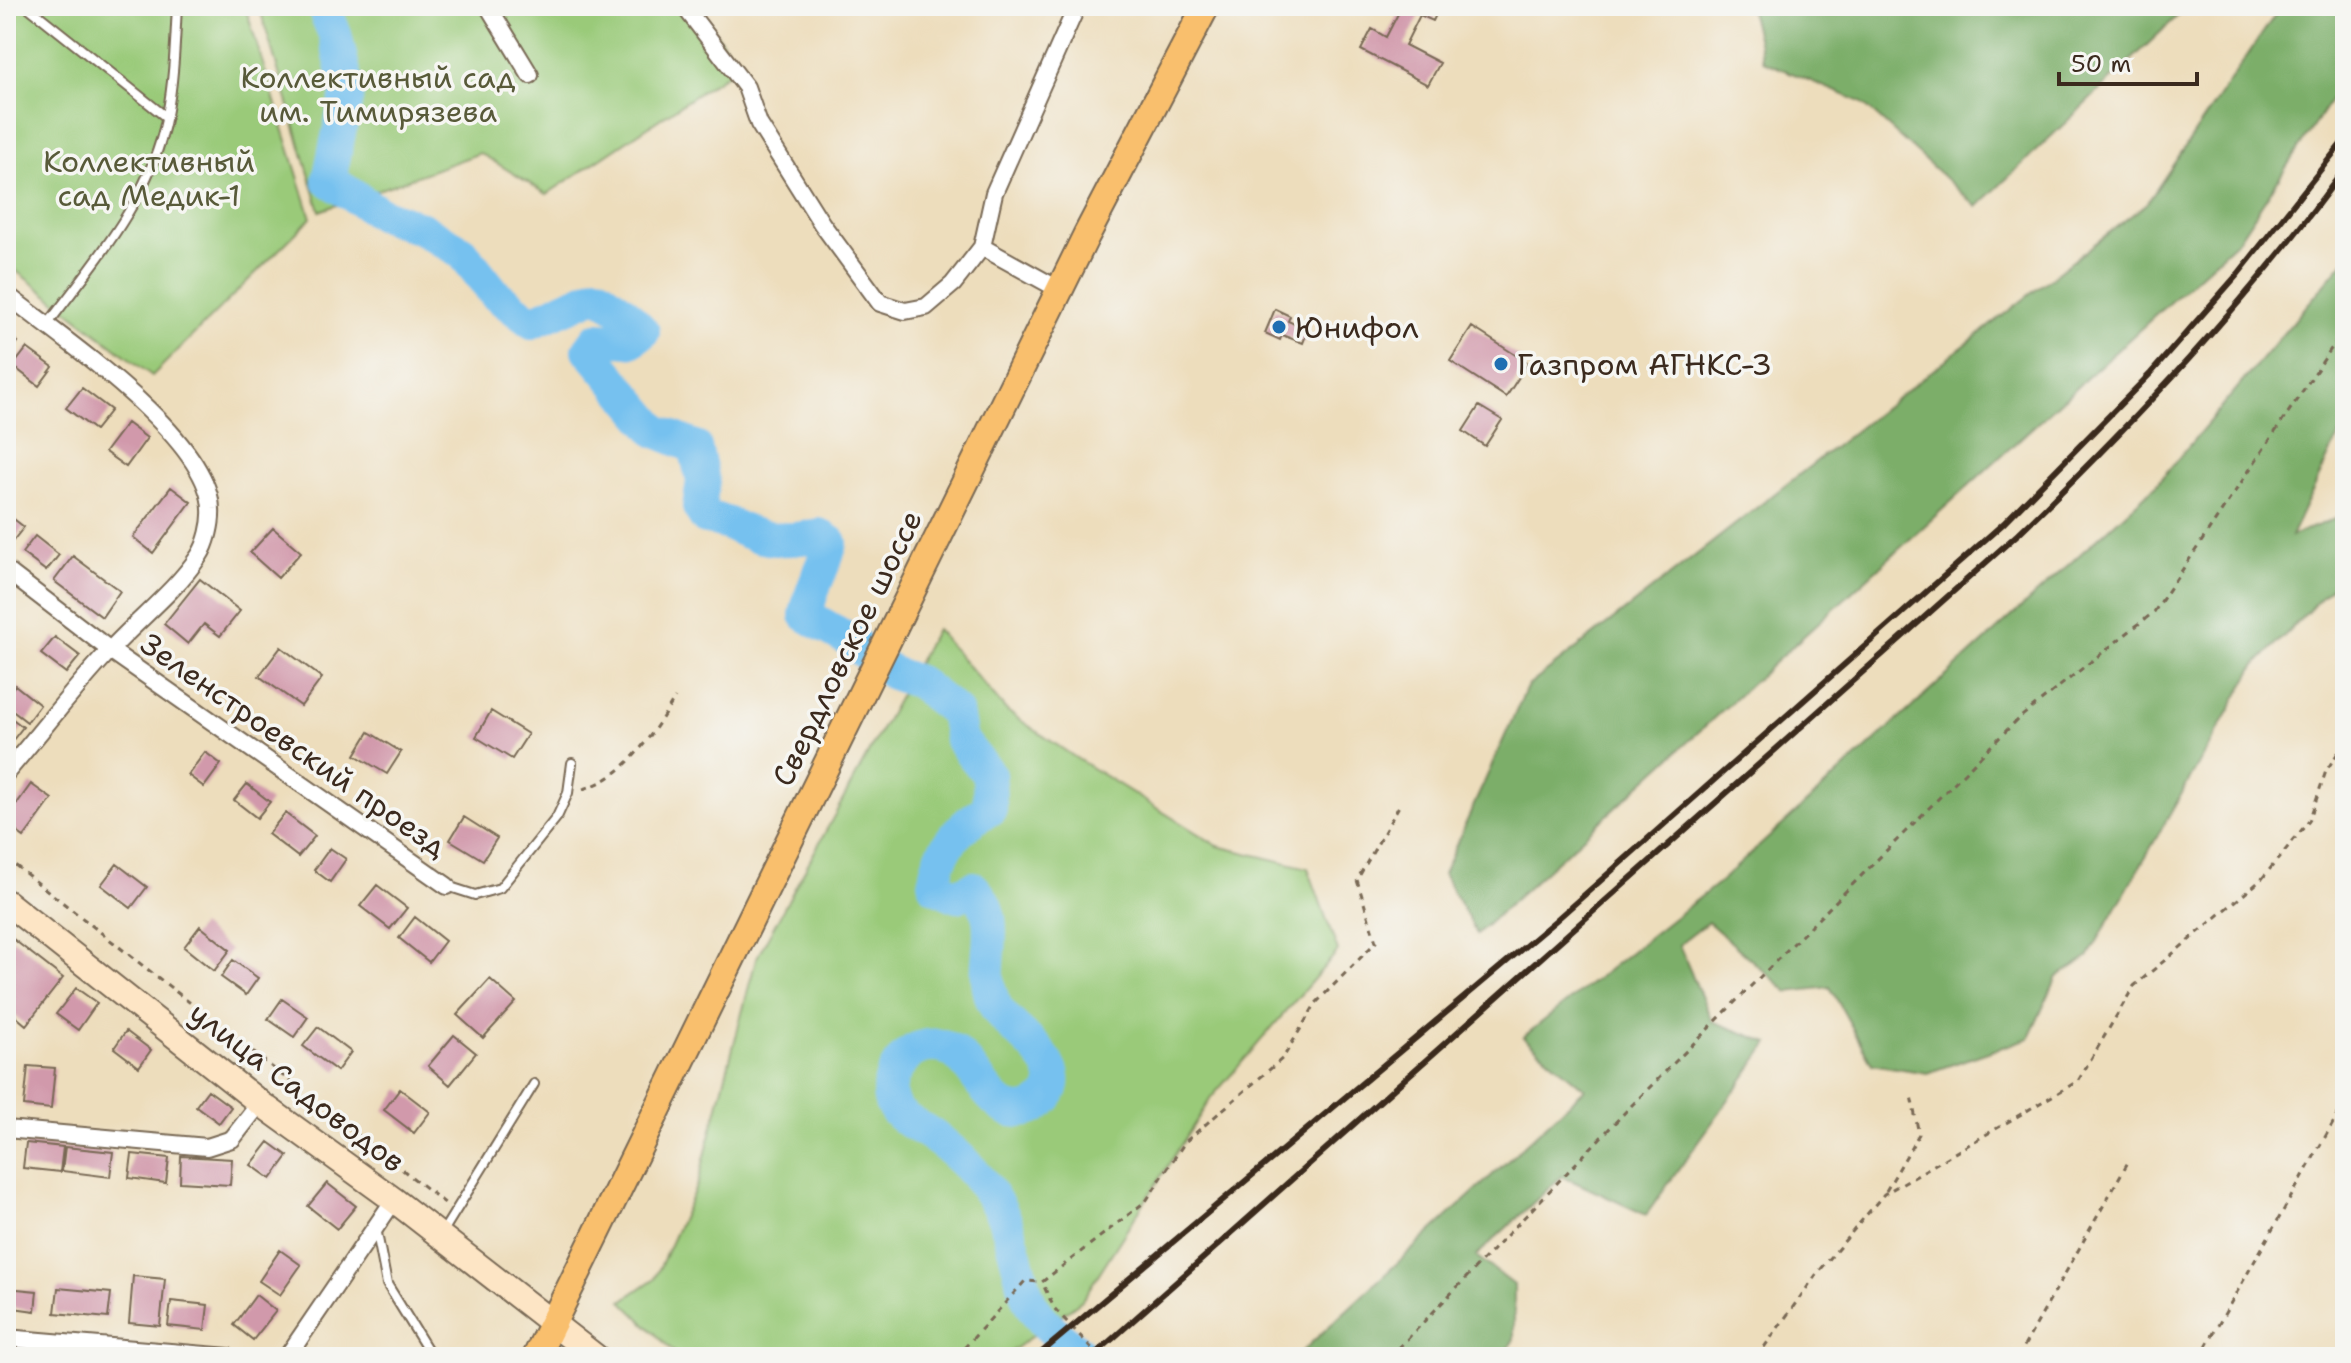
<svg xmlns="http://www.w3.org/2000/svg" width="2351" height="1363" viewBox="0 0 2351 1363" font-family="'Shantell Sans',sans-serif">
<style>
.green{fill:#9aca79;stroke:#6a7a4c;stroke-width:2}
.forest{fill:#7bae69;stroke:#5b6c44;stroke-width:2}
.lines{fill:none;stroke-linecap:round;stroke-linejoin:round}
.river{stroke:#76c1ef;stroke-width:34}
.building{fill:#d199ab}
.lane-casing{stroke:#796955;stroke-width:12}
.street-casing{stroke:#796955;stroke-width:20}
.secondary-casing{stroke:#796955;stroke-width:28}
.primary-casing{stroke:#796955;stroke-width:30}
.path{stroke:#796955;stroke-width:3;stroke-dasharray:6 6;stroke-linecap:butt}
.lane{stroke:#fff;stroke-width:8}
.street{stroke:#fff;stroke-width:16}
.secondary{stroke:#fde5c5;stroke-width:24}
.primary{stroke:#f9bf6d;stroke-width:26}
.rail{stroke:#3b2a1e;stroke-width:6}
.poi-dot{fill:#1f6fb2;stroke:#f6f6f2;stroke-width:3}
.labels{text-anchor:middle;dominant-baseline:central;stroke-width:7;stroke-linejoin:round;paint-order:stroke}
.park-label{font-size:30px;fill:#585a39;stroke:#f6f6f2}
.poi-label{font-size:30px;fill:#3b2a1e;stroke:#f6f6f2;text-anchor:start}
.street-label{font-size:30px;fill:#3b2a1e;stroke:#f6f6f2}
</style>
<rect width="100%" height="100%" fill="#f6f6f2"/>
<filter id="ink" filterUnits="userSpaceOnUse"><feTurbulence type="fractalNoise" baseFrequency=".0125" numOctaves="2"/><feDisplacementMap in="SourceGraphic" scale="16" xChannelSelector="R" yChannelSelector="G"/><feConvolveMatrix kernelMatrix="1 2 1 2 8 2 1 2 1" color-interpolation-filters="sRGB"/></filter>
<filter id="wash" filterUnits="userSpaceOnUse"><feTurbulence type="fractalNoise" baseFrequency=".006" numOctaves="4" result="noise"/><feDisplacementMap in="SourceGraphic" scale="32" xChannelSelector="R" yChannelSelector="G"/><feGaussianBlur stdDeviation="1.8" result="paint"/><feColorMatrix in="noise" values="0 0 0 0 0 0 0 0 0 0 0 0 0 0 0 0 0 1.4 0 .05"/><feComposite in="paint" operator="in"/></filter>
<g filter="url(#wash)">
<rect width="100%" height="100%" fill="#edddbc"/>
<!-- green -->
<path class="green" d="M6,6H245L311,218L152,376L6,263Z
M259,6H697L739,66L547,194L480,153L320,211Z
M936,629L1007,711L1076,758L1218,846L1308,868L1338,951L1211,1098L1082,1300L1003,1357H679L622,1301L655,1278L698,1183L756,959Z"/>
<!-- forest -->
<path class="forest" d="M1749,6H2188L1977,207L1861,102L1763,61Z
M2281,6H2345V78L2239,239L1477,934L1443,874L1527,687L2147,203Z
M2345,260V422L2291,536L2345,515V573L2255,666L2088,957L2057,977L2029,1038L1927,1073L1872,1064L1830,987L1788,992L1708,922L1679,945L1712,1021L1769,1043L1646,1215L1562,1176L1476,1256L1514,1285V1339L1503,1357H1296L1585,1089L1523,1037L1722,880L2155,486Z"/>
<g class="lines">
<!-- river -->
<path class="river" d="M323,6L335,34L348,90L329,180L381,214L420,228L462,252L495,294L532,322L598,293L625,313L643,332L631,341L597,339L589,350L656,431L695,447L703,481L699,507L706,518C726,520 736,529 755,535C776,542 797,540 819,535L831,543C823,570 811,586 806,615L849,640L892,673L918,682L956,712L961,740L989,775L990,809C961,823 935,852 935,886L957,896L973,888C1009,925 973,966 996,1007C1010,1033 1088,1073 1035,1107C1027,1112 1015,1112 1006,1108C974,1090 965,1031 917,1049C905,1054 894,1070 891,1081C882,1112 910,1121 930,1134C946,1145 963,1160 975,1174C1013,1217 1011,1245 1027,1295C1035,1319 1065,1341 1084,1357"/>
</g>
<g id="blocks">
<!-- building -->
<path class="building" d="M1402,6H1440L1433,21L1420,15L1405,45L1440,63L1428,85L1361,50L1372,29L1386,37Z
M1275,309L1290,316L1288,321L1308,330L1303,343L1282,335L1280,340L1265,333Z
M1472,327L1528,363L1506,397L1450,361Z
M6,333L18,342L6,358Z
M27,348L53,367L39,386L13,366Z
M82,388L111,410L95,430L66,408Z
M1479,406L1502,420L1485,446L1463,431Z
M127,423L147,438L126,467L105,452Z
M171,487L191,502L153,553L133,537Z
M6,513L24,527L8,547L6,545Z
M273,528L301,552L278,578L250,553Z
M35,536L59,555L46,571L22,553Z
M73,556L120,591L102,617L54,581Z
M200,579L240,611L220,636L204,624L188,644L164,624Z
M55,637L80,656L66,673L41,654Z
M281,647L322,678L301,706L259,676Z
M15,685L40,705L27,722L6,706V697Z
M491,711L528,734L512,759L476,737Z
M6,714L23,727L9,745L6,743Z
M369,732L401,752L387,774L355,755Z
M205,752L221,764L204,787L188,775Z
M31,784L52,799L24,837L6,824V819Z
M247,784L270,802L257,818L234,800Z
M285,813L315,836L298,857L268,834Z
M464,817L497,838L483,860L450,840Z
M330,848L346,859L330,882L314,870Z
M117,864L147,887L131,908L101,885Z
M377,885L407,908L390,929L360,906Z
M415,917L445,941L429,962L399,938Z
M200,926L230,950L214,971L184,947Z
M13,939L63,978L26,1025L6,1008V948Z
M233,960L258,978L246,995L221,977Z
M490,979L516,1002L483,1038L457,1015Z
M76,988L97,1003L78,1030L56,1014Z
M282,999L308,1017L294,1037L268,1019Z
M318,1027L351,1052L337,1071L303,1046Z
M126,1031L151,1050L139,1067L114,1048Z
M454,1035L476,1053L450,1085L428,1066Z
M28,1066L55,1068L51,1109L24,1106Z
M400,1089L430,1112L414,1133L384,1110Z
M208,1090L231,1107L219,1123L196,1106Z
M269,1142L288,1156L271,1179L251,1165Z
M26,1143L63,1147L60,1172L23,1168Z
M65,1147L113,1152L110,1177L62,1171Z
M132,1154L169,1158L166,1183L129,1178Z
M181,1156L232,1159L230,1185L180,1182Z
M327,1183L356,1206L337,1229L308,1206Z
M280,1250L301,1265L280,1295L259,1281Z
M133,1276L165,1279L160,1326L129,1323Z
M7,1288L37,1291L35,1311L6,1307Z
M58,1288L111,1293L108,1318L55,1313Z
M256,1295L276,1311L253,1340L234,1325Z
M171,1301L208,1305L205,1330L168,1326Z"/>
</g>
</g>
<g filter="url(#ink)">
<use href="#blocks" fill-opacity="0" stroke="#796955" stroke-width="2"/>
<g class="lines">
<!-- lane casing -->
<g class="lane-casing">
<path id="lane" d="M27,6L166,117
M47,325C96,260 151,198 167,115C174,79 175,43 177,6
M447,886L475,895L500,888L557,817L568,793L572,763
M376,1228L387,1284L432,1357
M442,1233L534,1084"/>
</g>
<!-- street casing -->
<g class="street-casing">
<path id="street" d="M488,6L530,75
M684,6L746,87L759,124L822,224L880,303L905,311L926,307L953,284L982,247L1060,290
M982,247L994,193L1077,6
M6,294C60,337 209,437 211,509C212,523 207,544 199,556C176,590 140,618 112,648C74,688 41,732 6,773
M6,570L110,650L447,886
M6,1129L207,1147L232,1139L260,1103
M6,1338L229,1357
M287,1357L394,1200"/>
</g>
<!-- secondary casing -->
<g class="secondary-casing">
<path id="secondary" d="M6,902L260,1103L394,1200L596,1357"/>
</g>
<!-- primary casing -->
<g class="primary-casing">
<path id="primary" d="M536,1357L1086,236L1206,6"/>
</g>
<!-- path -->
<path class="path" d="M583,789C627,777 652,734 675,698
M6,858L446,1204
M1886,1191L1919,1134L1911,1096
M956,1357L1025,1281L1042,1282
M1100,1357L1054,1308L1042,1282L1146,1201L1185,1142L1283,1058L1316,1003L1376,942L1357,880L1399,806
M1390,1357L1631,1106L2018,719L2154,612L2345,328
M1757,1357L1816,1275L1884,1194L2078,1081L2134,986L2261,880L2309,821L2326,771L2345,742
M2018,1357L2128,1162
M2200,1357L2345,1102"/>
<!-- lane -->
<use href="#lane" class="lane"/>
<!-- street -->
<use href="#street" class="street"/>
<!-- secondary -->
<use href="#secondary" class="secondary"/>
<!-- primary -->
<use href="#primary" class="primary"/>
<!-- rail -->
<path class="rail" d="M1036,1357L1555,921L2004,523L2151,373L2238,274L2345,139
M1092,1357L2018,534C2135,421 2249,300 2345,168"/>
</g>
</g>
<!-- markers -->
<g class="poi-dot">
<circle cx="1279" cy="327" r="8"/>
<circle cx="1501" cy="364" r="8"/>
</g>
<g class="labels">
<!-- park labels -->
<g class="park-label">
<text x="378" y="77">Коллективный сад<tspan x="378" dy="34">им. Тимирязева</tspan></text>
<text x="149" y="161">Коллективный<tspan x="149" dy="34">сад Медик-1</tspan></text>
</g>
<!-- poi labels -->
<g class="poi-label">
<text x="1295" y="327">Юнифол</text>
<text x="1517" y="364">Газпром АГНКС-3</text>
</g>
<!-- street labels -->
<g class="street-label">
<text transform="translate(847 648) rotate(-64)">Свердловское шоссе</text>
<text transform="translate(294 745) rotate(35)">Зеленстроевский проезд</text>
<text transform="translate(297 1087) rotate(37)">улица Садоводов</text>
</g>
</g>
<!-- margin -->
<rect width="2351" height="1363" fill="none" stroke="#f6f6f2" stroke-width="32"/>
<!-- scale -->
<path d="M2059 72v12h138v-12" fill="none" stroke="#3b2a1e" stroke-width="4"/>
<text x="2071" y="72" font-size="24" fill="#3b2a1e" stroke="#f6f6f2" stroke-width="6" paint-order="stroke">50 m</text>
</svg>
